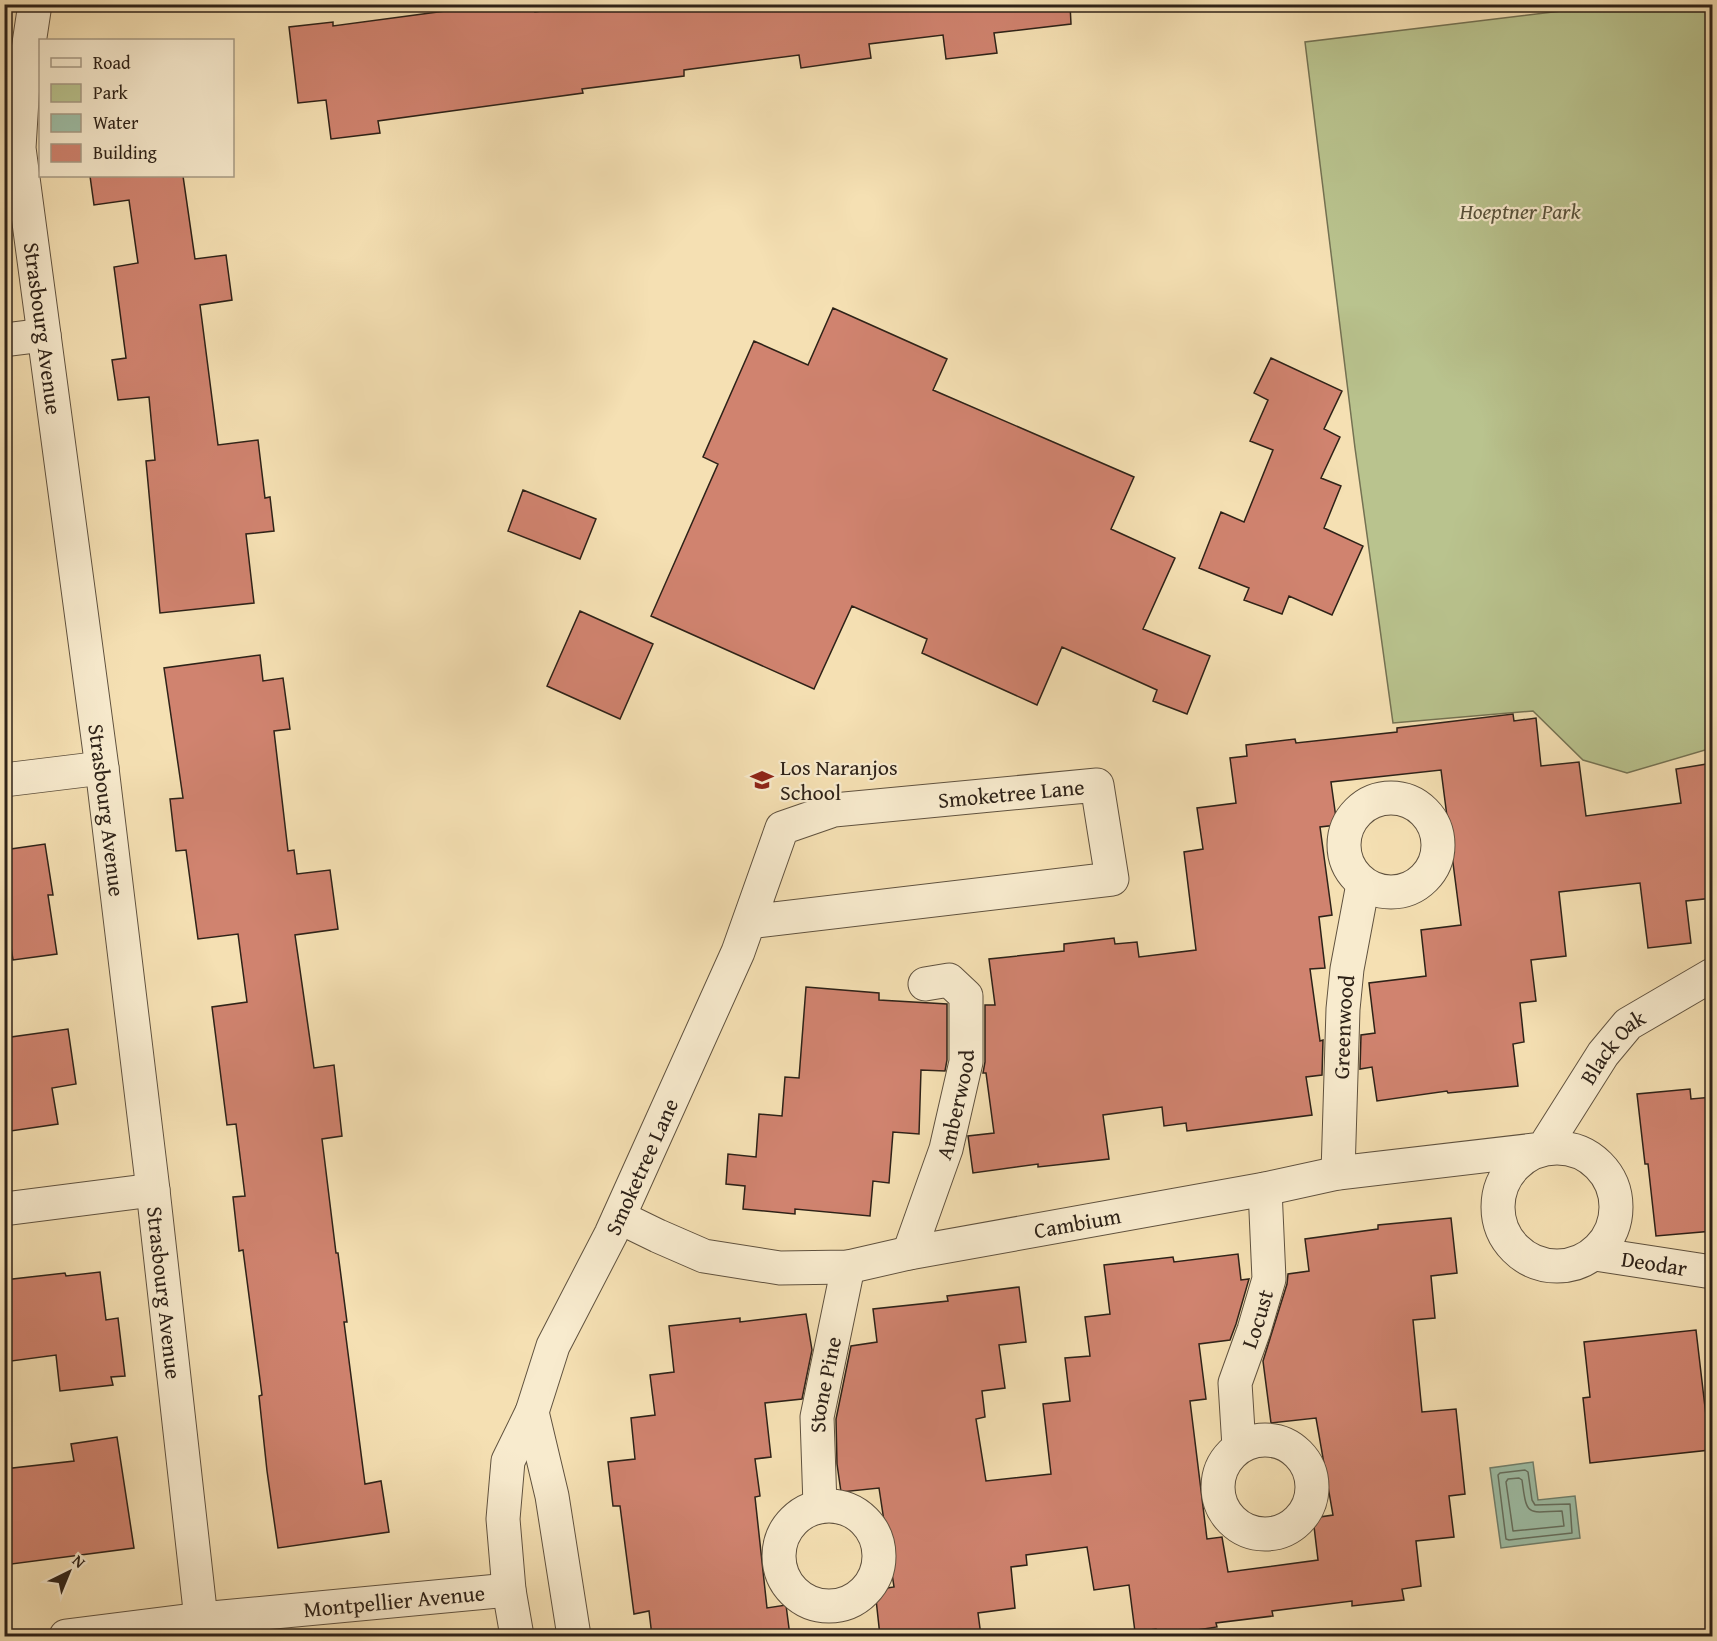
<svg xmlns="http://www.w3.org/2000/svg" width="1717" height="1641" viewBox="0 0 1717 1641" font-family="'Gentium Book Plus',serif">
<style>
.green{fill:#b9c38e;stroke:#747253;stroke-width:1.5}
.water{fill:#9ebea6;stroke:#71806d;stroke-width:1.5}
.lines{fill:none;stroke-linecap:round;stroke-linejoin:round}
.shore{stroke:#66705f;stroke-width:1.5}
.building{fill:#d0836f;stroke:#2e2218;stroke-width:1.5}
.minor-casing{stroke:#60523f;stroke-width:35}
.minor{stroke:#f8ebce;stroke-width:33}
.labels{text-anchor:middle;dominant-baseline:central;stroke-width:4.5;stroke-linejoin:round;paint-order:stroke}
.park-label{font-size:22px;font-style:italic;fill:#58523b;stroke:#f8ebce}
.street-label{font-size:22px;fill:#2e2218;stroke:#f8ebce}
.poi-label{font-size:22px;fill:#2e2218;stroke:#f8ebce;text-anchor:start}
</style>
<rect width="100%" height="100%" fill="#f5e0b3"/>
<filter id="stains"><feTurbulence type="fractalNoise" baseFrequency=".00333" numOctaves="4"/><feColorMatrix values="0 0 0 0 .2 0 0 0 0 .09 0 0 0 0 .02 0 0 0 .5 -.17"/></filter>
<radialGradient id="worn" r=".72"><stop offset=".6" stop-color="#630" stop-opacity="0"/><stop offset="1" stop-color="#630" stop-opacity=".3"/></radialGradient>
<!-- green -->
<path class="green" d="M1619,4L1712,5V748L1627,773L1583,760L1533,711L1393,723L1355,448L1305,42Z"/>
<!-- water -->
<path class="water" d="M1533,1462L1538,1500L1575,1496L1580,1538L1501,1548L1490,1468Z"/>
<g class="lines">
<!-- shore -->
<path class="shore" d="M1525,1470L1528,1472L1532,1500L1535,1505L1570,1504L1572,1533L1509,1540L1506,1539L1498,1475L1500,1473Z
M1519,1478L1522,1480C1527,1518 1527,1512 1562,1511L1564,1526L1513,1531L1506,1482L1508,1479Z"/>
</g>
<!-- building -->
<path class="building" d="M475,4H534L535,12L592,4H1070L1071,24L994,33L997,53L946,59L943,35L869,44L871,58L801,68L799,55L684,70V76L582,89L583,93L378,121L380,133L331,139L326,100L298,103L289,27L333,22V26L475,7Z
M90,176H183L195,259L226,255L232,300L200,305L218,445L258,440L265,498L270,497L274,531L246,534L254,603L160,613L146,461L155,460L149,397L118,400L112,360L126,358L114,267L138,263L129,200L94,205Z
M833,308L947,359L933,390L1134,477L1111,529L1175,558L1143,629L1210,656L1187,714L1153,701L1157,690L1062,647L1037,705L922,653L927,639L852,606L814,689L651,616L718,464L703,457L754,341L808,365Z
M1271,358L1342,391L1324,429L1340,437L1321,478L1341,486L1324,528L1363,546L1332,615L1289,596L1282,614L1244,600L1249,588L1199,568L1221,512L1244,522L1273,450L1250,441L1268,400L1254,393Z
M523,490L596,519L580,559L508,531Z
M580,611L653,644L620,719L547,686Z
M260,655L263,681L283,678L290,729L274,731L288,851L294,850L297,874L330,870L338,929L295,935L314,1068L334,1065L342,1136L322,1139L336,1253H338L347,1322H344L365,1484L381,1481L389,1532L278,1548L267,1471L259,1396L262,1395L243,1250L239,1251L233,1197L245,1196L236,1124L227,1125L212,1007L247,1002L238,934L198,939L186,850L176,851L170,799L183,798L164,668Z
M1513,714L1514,721L1536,718L1541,766L1579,762L1586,816L1681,803L1676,769L1713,763V898L1686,901L1691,943L1648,948L1640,883L1559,892L1566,956L1531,960L1536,1001L1520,1003L1524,1042L1513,1044L1518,1086L1448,1093L1447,1091L1377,1101L1372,1067L1360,1069L1361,1035L1375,1033L1369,983L1426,976L1421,930L1461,925L1441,770L1331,782L1337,825L1320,827L1332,915L1319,917L1325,968L1310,969L1320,1041L1323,1040L1322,1075L1306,1077L1312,1115L1187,1131L1186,1123L1164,1126L1162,1107L1103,1115L1109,1159L1038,1167V1164L973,1173L968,1136L994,1133L986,1073H983L985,1062V1005H995L989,959L1064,951V944L1114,938L1115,944L1137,942L1139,957L1196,950L1184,852L1203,849L1197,808L1236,803L1230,758L1247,756L1246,745L1295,739L1296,743L1397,732V728Z
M45,844L53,895H48L57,954L13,960L4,901V850Z
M806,987L879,993V1000L947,1004V1060L945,1071L921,1070L919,1134L893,1132L889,1183L873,1181L870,1216L795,1209V1214L743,1209L745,1186L726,1184L728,1154L756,1157L759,1114L782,1116L785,1077L799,1078Z
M68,1029L76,1084L52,1088L58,1124L4,1132V1038Z
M1690,1089L1691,1099L1713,1097V1231L1656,1236L1648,1164H1645L1637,1094Z
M1451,1218L1457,1273L1431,1276L1435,1318L1413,1320L1422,1412L1456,1409L1465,1494L1449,1496L1454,1537L1416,1541L1421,1586L1402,1589L1404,1600L1352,1606V1601L1272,1611L1273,1616L1216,1623L1217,1627L1157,1636L1156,1629L1135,1632L1129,1585L1094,1590L1087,1547L1026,1555L1027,1565L1011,1567L1015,1608L978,1613L981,1636H880L875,1590L894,1587L879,1488L841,1492L837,1464L836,1419L851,1346L877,1342L873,1309L948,1301L947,1296L1019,1287L1026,1342L999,1345L1005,1388L982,1391L985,1417L976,1419L986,1481L1051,1474L1043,1404L1070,1401L1065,1358L1090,1356L1085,1317L1110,1314L1104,1265L1173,1257L1174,1262L1238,1254L1241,1280L1249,1279L1236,1324L1230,1340L1199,1344L1206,1399L1190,1401L1207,1539L1222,1537L1228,1572L1318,1560L1313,1518L1333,1515L1316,1418L1271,1423L1263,1361L1287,1284L1288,1274L1309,1271L1305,1239L1378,1229V1225Z
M100,1272L106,1320L118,1318L125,1376L111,1377L113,1385L60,1391L56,1355L4,1362V1280L65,1273L66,1276Z
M806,1314L812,1350L802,1399L765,1403L771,1457L755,1459L760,1496L755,1497L767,1608L786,1605L790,1636H652L649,1611L634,1614L620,1506H613L608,1462L635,1459L631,1418L655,1415L650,1375L674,1372L669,1326L740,1318V1322Z
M1696,1330L1710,1450L1590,1463L1583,1398L1590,1397L1584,1342Z
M117,1437L134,1548L4,1565V1469L74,1461L71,1444Z"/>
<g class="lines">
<!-- minor casing -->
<g class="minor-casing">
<g id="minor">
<path id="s1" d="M35,4L23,83L19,148L102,768L153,1190L201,1619"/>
<path d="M4,340L44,335"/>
<path d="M4,780L102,768"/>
<circle cx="1391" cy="845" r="47"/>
<circle cx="1557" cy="1207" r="59"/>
<path id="s2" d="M1338,1173L1343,1009L1347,969L1363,884"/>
<path d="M4,1209L153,1190"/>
<path id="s3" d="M619,1217L658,1236L704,1256L780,1268L848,1267L909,1253L1265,1189L1338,1173L1543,1149L1603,1054L1628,1024L1712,975"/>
<path id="s4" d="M909,1253L946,1149L966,1062V996L949,980L925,984"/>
<path id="s5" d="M1595,1254L1712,1272"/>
<path d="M532,1412L552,1496L574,1636"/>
<circle cx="1265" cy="1487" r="47"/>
<path id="s6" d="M1239,1447L1235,1383L1254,1330L1269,1279L1265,1189"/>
<path id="s7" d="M820,1506L817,1417L848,1267"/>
<circle cx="829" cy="1556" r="50"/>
<path id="s8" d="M66,1636L201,1619L509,1590"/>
<path id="s9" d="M517,1636L509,1590L503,1519L508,1461L532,1412L553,1346L611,1234L738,952L782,828L834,810L1097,785L1112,879L749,922"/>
</g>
</g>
<!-- minor -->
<use href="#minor" class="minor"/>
</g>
<!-- icons -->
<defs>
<g id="school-bare" transform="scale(1.8)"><path d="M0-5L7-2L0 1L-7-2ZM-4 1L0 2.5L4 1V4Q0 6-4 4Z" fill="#8f2418" stroke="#f8ebce" stroke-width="2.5" paint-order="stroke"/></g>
</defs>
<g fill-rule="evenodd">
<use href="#school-bare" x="762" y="780"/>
</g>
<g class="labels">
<!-- park labels -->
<g class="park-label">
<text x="1520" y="211">Hoeptner Park</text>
</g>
<!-- street labels -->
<g class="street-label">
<text stroke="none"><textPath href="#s1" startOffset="327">Strasbourg Avenue</textPath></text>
<text stroke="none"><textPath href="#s9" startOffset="1100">Smoketree Lane</textPath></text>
<text stroke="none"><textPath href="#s1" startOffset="813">Strasbourg Avenue</textPath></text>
<text stroke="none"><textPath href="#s2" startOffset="146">Greenwood</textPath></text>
<text stroke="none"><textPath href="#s3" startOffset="1068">Black Oak</textPath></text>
<text stroke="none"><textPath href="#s4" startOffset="156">Amberwood</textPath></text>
<text stroke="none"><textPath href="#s9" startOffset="500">Smoketree Lane</textPath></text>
<text stroke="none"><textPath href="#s3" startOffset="472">Cambium</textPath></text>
<text stroke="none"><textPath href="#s5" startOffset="60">Deodar</textPath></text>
<text stroke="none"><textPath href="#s1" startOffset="1299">Strasbourg Avenue</textPath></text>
<text stroke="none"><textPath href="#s6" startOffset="132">Locust</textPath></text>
<text stroke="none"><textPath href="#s7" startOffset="122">Stone Pine</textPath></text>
<text stroke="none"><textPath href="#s8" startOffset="330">Montpellier Avenue</textPath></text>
</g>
<!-- poi labels -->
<g class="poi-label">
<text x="780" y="767">Los Naranjos<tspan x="780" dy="25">School</tspan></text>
</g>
</g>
<!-- margin -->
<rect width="1717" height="1641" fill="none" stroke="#f5e0b3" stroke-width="24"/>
<rect x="6" y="6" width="1705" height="1629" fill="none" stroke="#2e2218" stroke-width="3"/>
<rect x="12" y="12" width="1693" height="1617" fill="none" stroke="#2e2218" stroke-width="1.5"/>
<!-- legend -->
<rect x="39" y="39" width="195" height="138" fill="#f8ebce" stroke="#a79b85" stroke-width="1.5"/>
<rect x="51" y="58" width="30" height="9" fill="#f8ebce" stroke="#a79b85" stroke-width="1.5"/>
<text x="93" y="69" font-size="18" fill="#2e2218">Road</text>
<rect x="51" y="84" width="30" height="18" fill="#b9c38e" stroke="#a79b85" stroke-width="1.5"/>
<text x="93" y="99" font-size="18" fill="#2e2218">Park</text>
<rect x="51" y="114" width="30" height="18" fill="#9ebea6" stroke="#a79b85" stroke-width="1.5"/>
<text x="93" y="129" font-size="18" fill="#2e2218">Water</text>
<rect x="51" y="144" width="30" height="18" fill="#d0836f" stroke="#a79b85" stroke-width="1.5"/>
<text x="93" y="159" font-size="18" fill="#2e2218">Building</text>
<!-- north arrow -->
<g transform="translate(69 1572) rotate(43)" stroke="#f8ebce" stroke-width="4.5" paint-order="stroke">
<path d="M0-4.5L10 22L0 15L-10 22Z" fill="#2e2218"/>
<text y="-9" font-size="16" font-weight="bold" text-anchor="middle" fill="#2e2218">N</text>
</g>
<rect width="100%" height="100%" filter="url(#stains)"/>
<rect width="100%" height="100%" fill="url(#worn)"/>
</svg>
